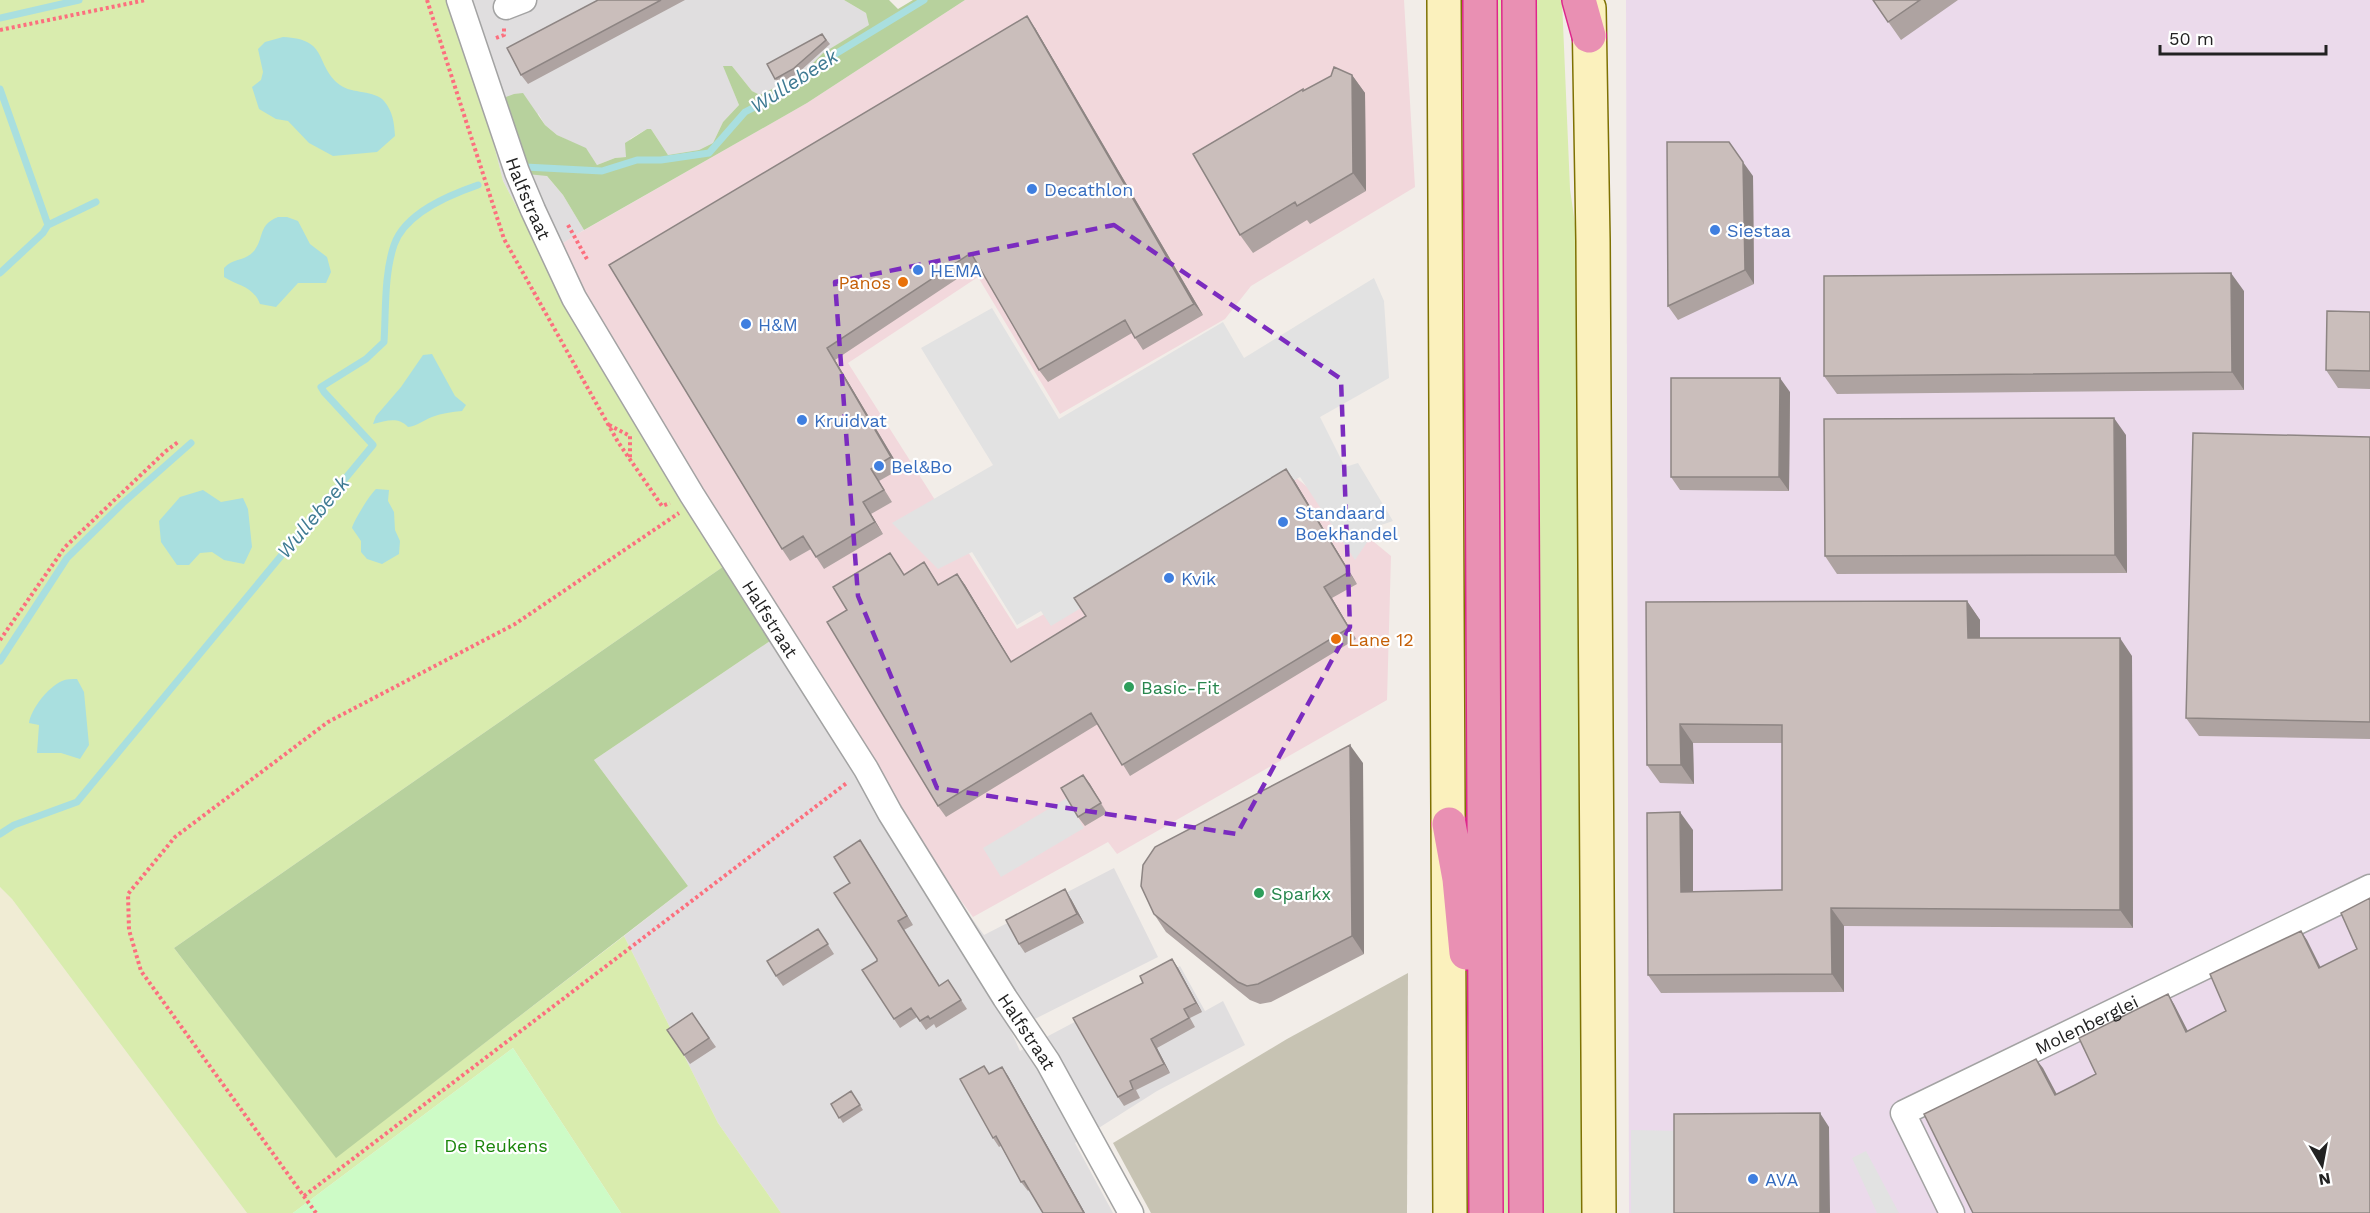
<svg xmlns="http://www.w3.org/2000/svg" width="2370" height="1213" viewBox="0 0 2370 1213" font-family="'Work Sans',sans-serif">
<style>
.residential{fill:#e0dedf}
.commercial{fill:#f2d8dc}
.industrial{fill:#ebdaeb}
.construction{fill:#c7c3b3}
.farmland{fill:#f0ecd4}
.grass{fill:#d9ecae}
.forest{fill:#b7d19d}
.park{fill:#cdfbc6}
.parking{fill:#e2e2e2}
.water{fill:#a9dfdf}
.lines{fill:none;stroke-linecap:round;stroke-linejoin:round}
.stream{stroke:#a9dfdf;stroke-width:7}
.street-casing{stroke:#a3a3a3;stroke-width:27}
.secondary-casing{stroke:#7e7103;stroke-width:36}
.highway-casing{stroke:#de278c;stroke-width:36}
.path{stroke:#fc6f7e;stroke-width:4;stroke-dasharray:3 3;stroke-linecap:butt}
.street{stroke:#fff;stroke-width:24}
.secondary{stroke:#fbf1bd;stroke-width:33}
.highway{stroke:#e990b3;stroke-width:33}
.wall{fill:#aea3a1}
.shaded-wall{fill:#8d8583}
.building{fill:#cabebb;stroke:#8d8583;stroke-width:1.5}
.marked{fill:none;stroke:#7b2cbf;stroke-width:4.5;stroke-dasharray:12 8;stroke-linejoin:round}
.shop-dot{fill:#3f7fe0;stroke:#fff;stroke-width:2}
.food-dot{fill:#e8710a;stroke:#fff;stroke-width:2}
.leisure-dot{fill:#2e9e5b;stroke:#fff;stroke-width:2}
.labels{text-anchor:middle;dominant-baseline:central;stroke-width:4.5;stroke-linejoin:round;paint-order:stroke}
.shop-label{font-size:18px;fill:#366cbe;stroke:#fff;text-anchor:start}
.street-label{font-size:18px;fill:#222;stroke:#fff}
.food-label{font-size:18px;fill:#c56008;stroke:#fff;text-anchor:end}
.leisure-label{font-size:18px;fill:#27864d;stroke:#fff;text-anchor:start}
.park-label{font-size:18px;fill:#1a850a;stroke:#fff}
.water-label{font-size:20px;font-style:italic;fill:#3f7b93;stroke:#fff}
</style>
<rect width="100%" height="100%" fill="#f2ede8"/>
<!-- residential -->
<path class="residential" d="M450,0H844L866,13L870,25L823,53L802,74L760,95L752,91L732,66L724,67L739,105L723,122L713,143L699,150L668,155L651,129H647L630,139L626,157L615,158L597,165L586,149L557,135L545,125L538,113L546,175L563,195L584,230L543,256L503,181L479,89Z
M770,641L984,935L1114,868L1158,957L1011,1031L1020,1051L1180,966L1205,1011L1223,1001L1245,1045L1157,1091L1075,1143L1113,1213H781L718,1123L624,936L688,886L594,760Z"/>
<!-- commercial -->
<path class="commercial" d="M965,0H1404L1415,187L1251,286L1225,319L1060,414L978,277L848,363L1017,629L1294,476L1391,556L1387,700L1117,854L1108,842L973,917L770,641L694,503L543,256L574,236L807,103Z"/>
<!-- industrial -->
<path class="industrial" d="M1626,0H2370V1213H1629Z"/>
<!-- construction -->
<path class="construction" d="M1408,973L1407,1213H1151L1113,1143L1287,1039Z"/>
<!-- farmland -->
<path class="farmland" d="M0,887L12,899L247,1213H0Z"/>
<!-- grass -->
<path class="grass" d="M0,0H450L488,121L503,181L543,256L727,564L174,948L336,1157L624,936L718,1123L781,1213H621L513,1048L293,1213H247L12,899L0,887Z
M1461,0H1468L1473,825H1463Z
M1493,0H1508L1514,1213H1498Z
M1537,0H1562L1570,189L1584,286L1586,1213H1542Z"/>
<!-- forest -->
<path class="forest" d="M844,0H889L898,9L913,0H965L807,103L584,230L563,195L547,176L527,174L503,98L514,94L523,93L545,125L557,135L586,148L597,165L615,158L626,157L625,143L647,129H651L668,155L699,150L713,143L723,122L739,105L723,66H732L752,91L760,95L802,74L823,53L869,25L866,13Z
M727,564L770,641L594,760L688,886L336,1158L174,948Z"/>
<!-- park -->
<path class="park" d="M513,1048L621,1213H293Z"/>
<!-- parking -->
<path class="parking" d="M1374,278L1384,301L1389,378L1320,417L1345,467L1358,463L1393,521L1378,526L1355,560L1300,477L1051,626L1041,611L1017,625L972,552L938,569L892,523L993,465L921,348L992,308L1059,419L1223,322L1244,358Z
M1067,798L1084,828L1001,877L983,848Z
M1631,1130L1683,1131L1684,1213H1631Z
M1866,1151L1899,1213H1877L1852,1158Z"/>
<!-- water -->
<path class="water" d="M283,37C330,39 314,65 340,85C352,94 375,90 384,101C393,112 394,122 395,136L377,152L333,156L309,143L288,121L276,119L259,109L252,87L261,80L263,72L258,49L265,42Z
M278,217H287L298,221L310,244L327,257L331,272L326,283H298L276,307L260,304C253,286 238,286 224,277V268C233,258 245,261 253,252C265,239 257,225 278,217Z
M432,354L455,396L466,405L462,411C452,412 442,413 432,417C424,420 417,426 408,427C398,416 386,421 373,424L376,416L401,387L423,355Z
M376,489L389,490L388,501L394,512L395,530L400,541L399,554L382,564L367,559L361,552V541L352,528C354,520 371,493 376,489Z
M203,490L221,502L243,498L248,509L252,547L244,564L224,560L212,552L200,553L189,565H177L161,542L159,521L180,497Z
M77,679L84,692L89,745L80,759L61,753H37L39,725L29,723C31,709 48,687 62,681C66,679 72,679 77,679Z"/>
<g class="lines">
<!-- stream -->
<path class="stream" d="M0,18L79,0
M0,89L48,225
M525,167L602,171L637,160H661L709,153L745,112L784,92L832,56L924,0
M0,273L43,233L48,225L96,202
M0,661L67,558L123,503L191,443
M0,834L14,825L77,802L373,445L324,392L321,387L366,359L384,342C386,310 384,275 394,245C405,213 449,195 478,185"/>
<!-- street casing -->
<g class="street-casing">
<g id="street">
<path id="s1" d="M459,0L517,172L533,210L574,298L692,495L866,769L890,813L1005,998L1048,1062L1131,1213"/>
<path d="M506,7L524,0"/>
<path id="s2" d="M1952,1213L1903,1113L2370,887"/>
</g>
</g>
<!-- secondary casing -->
<g class="secondary-casing">
<path id="secondary" d="M1444,0L1450,1213
M1589,8L1593,241L1599,1213"/>
</g>
<!-- highway casing -->
<g class="highway-casing">
<path id="highway" d="M1480,0L1486,1213
M1519,0L1526,1213
M1579,0L1589,36
M1449,824L1459,879L1466,953"/>
</g>
<!-- path -->
<path class="path" d="M427,0L504,239L618,442L662,506L670,503
M0,30L146,0
M496,38L504,35V27
M568,225L588,261
M609,425L630,436V459
M0,640L65,547L166,451L178,442
M304,1196L848,782
M316,1213L141,971L129,930L128,894L175,837L328,722L515,624L679,513"/>
<!-- street -->
<use href="#street" class="street"/>
<!-- secondary -->
<use href="#secondary" class="secondary"/>
<!-- highway -->
<use href="#highway" class="highway"/>
</g>
<!-- wall -->
<path class="wall" d="M598,0H685L528,84L521,75Z
M1873,0H1958L1901,40Z
M1035,28L1203,315L1143,350L1132,333L1048,382L1039,370L978,265L835,360L900,469L879,481L892,502L871,514L883,534L824,569L811,549L790,561L782,549L609,265Z
M822,34L830,44L797,74L779,83L775,79Z
M1352,75L1365,93L1366,191L1310,224L1307,220L1253,253L1240,235L1304,91Z
M1753,176L1754,284L1678,320L1668,306Z
M2244,291V390L1837,394L1824,376Z
M2370,312V389L2338,388L2326,370Z
M1790,392L1789,491L1680,490L1671,477Z
M2126,435L2127,573L1837,574L1825,556Z
M2370,437V739L2199,736L2186,718Z
M1294,480L1357,584L1332,598L1356,639L1130,776L1098,724L946,817L938,806L898,564L904,575L924,562L939,585L957,574L965,585L1011,662L1086,616Z
M1967,601L1980,620V638L2132,656L2133,928L1844,926V992L1661,993L1648,975L1693,830V892L1782,890V743H1693L1694,784L1660,783L1647,765L1646,602Z
M1363,763L1364,954L1271,1002L1260,1004L1250,1000L1166,932L1154,914Z
M1083,775L1107,813L1085,826L1078,817Z
M860,840L913,925L904,930L940,986L948,980L967,1009L936,1028L934,1024L926,1030L917,1017L900,1028L894,1019L877,959L850,883Z
M1071,899L1084,923L1025,953L1019,944Z
M818,929L834,954L783,986L776,976Z
M1172,959L1178,968L1202,1012L1190,1018L1195,1027L1157,1048L1170,1073L1136,1090L1140,1098L1124,1106L1118,1097L1143,983Z
M692,1013L716,1047L690,1064L667,1030Z
M984,1066L989,1074L1002,1067L1008,1076L1085,1213H1043L1029,1190L1028,1191L1021,1182L1001,1146L999,1147L993,1138Z
M851,1091L863,1110L843,1123L831,1104Z"/>
<!-- shaded-wall -->
<path class="shaded-wall" d="M1027,16L1035,28L1203,315L1194,304Z
M1352,75L1365,93L1366,191L1353,173Z
M1743,162L1753,176L1754,284L1745,270Z
M2231,273L2244,291V390L2232,372Z
M827,348L835,360L900,469L891,457Z
M1780,378L1790,392L1789,491L1779,477Z
M2114,418L2126,435L2127,573L2115,555Z
M1286,469L1294,480L1357,584L1349,572Z
M863,502L871,514L883,534L875,522Z
M957,574L965,585L1018,673L1011,662Z
M1324,587L1332,598L1356,639L1349,628Z
M1967,601L1980,620V656L1968,638Z
M2120,638L2132,656L2133,928L2120,910Z
M1680,724L1693,743L1694,784L1681,765Z
M1350,745L1363,763L1364,954L1352,936Z
M1083,775L1090,784L1107,813L1101,803Z
M1680,812L1693,830V910L1681,892Z
M860,840L866,849L913,925L907,916Z
M1065,889L1071,899L1084,923L1077,914Z
M1831,908L1844,926V992L1832,974Z
M2301,931L2307,940L2326,978L2319,968Z
M1172,959L1178,968L1202,1012L1196,1003Z
M2168,994L2174,1004L2193,1041L2186,1032Z
M1151,1039L1157,1048L1170,1073L1164,1064Z
M2036,1059L2043,1068L2062,1104L2055,1095Z
M1002,1067L1008,1076L1085,1213H1084Z
M1820,1113L1829,1127L1830,1213H1820Z"/>
<!-- building -->
<path class="building" d="M598,0H661L521,75L507,48Z
M1873,0H1920L1888,22Z
M1027,16L1194,304L1135,338L1125,320L1039,370L971,253L827,348L891,457L871,469L884,490L863,502L875,522L816,557L803,536L782,549L609,265Z
M822,34L826,40L793,69L775,79L767,64Z
M1334,67L1352,75L1353,173L1297,206L1295,202L1240,235L1193,154L1303,89V91L1331,76Z
M1667,142H1729L1743,162L1745,270L1668,306Z
M2231,273L2232,372L1824,376V276Z
M2327,311L2370,312V371L2326,370Z
M1671,378H1780L1779,477H1671Z
M2114,418L2115,555L1825,556L1824,419Z
M2193,433L2370,437V722L2186,718Z
M1286,469L1349,572L1324,587L1349,628L1122,765L1091,713L938,806L827,622L847,610L833,587L890,553L904,575L924,562L938,585L957,574L1011,662L1086,616L1074,598Z
M1967,601L1968,638H2120V910L1831,908L1832,974L1648,975L1647,813L1680,812L1681,892L1782,890V725L1680,724L1681,765H1647L1646,602Z
M1350,745L1352,936L1258,984L1247,986L1238,982L1154,914L1141,886L1143,865L1155,847Z
M1083,775L1101,803L1078,817L1061,788Z
M860,840L907,916L898,921L939,986L948,980L961,1000L930,1019L928,1016L920,1021L911,1008L894,1019L862,970L877,961V959L834,893L850,883L834,857Z
M1065,889L1077,914L1019,944L1006,920Z
M2370,898V1213H1973L1924,1114L2036,1059L2055,1095L2075,1085L2096,1074L2079,1038L2168,994L2186,1032L2226,1011L2210,974L2301,931L2319,968L2357,949L2341,913Z
M818,929L828,944L776,976L767,961Z
M1172,959L1196,1003L1184,1009L1189,1018L1151,1039L1164,1064L1130,1081L1133,1089L1118,1097L1073,1018L1143,983L1140,976Z
M692,1013L709,1038L684,1055L667,1030Z
M984,1066L989,1074L1002,1067L1084,1213H1043L1024,1181L1021,1182L996,1136L993,1138L960,1079Z
M851,1091L860,1105L839,1118L831,1104Z
M1820,1113V1213H1674V1114Z"/>
<!-- marked area -->
<path class="marked" d="M1114,225L1341,379L1350,627L1237,834L937,788L858,596L835,282Z"/>
<!-- markers -->
<g class="shop-dot">
<circle cx="1032" cy="189" r="6"/>
<circle cx="1715" cy="230" r="6"/>
<circle cx="918" cy="270" r="6"/>
<circle cx="746" cy="324" r="6"/>
<circle cx="802" cy="420" r="6"/>
<circle cx="879" cy="466" r="6"/>
<circle cx="1283" cy="522" r="6"/>
<circle cx="1169" cy="578" r="6"/>
<circle cx="1753" cy="1179" r="6"/>
</g>
<g class="food-dot">
<circle cx="903" cy="282" r="6"/>
<circle cx="1336" cy="639" r="6"/>
</g>
<g class="leisure-dot">
<circle cx="1129" cy="687" r="6"/>
<circle cx="1259" cy="893" r="6"/>
</g>
<g class="labels">
<!-- shop labels -->
<g class="shop-label">
<text x="1044" y="189">Decathlon</text>
<text x="1727" y="230">Siestaa</text>
<text x="930" y="270">HEMA</text>
<text x="758" y="324">H&amp;M</text>
<text x="814" y="420">Kruidvat</text>
<text x="891" y="466">Bel&amp;Bo</text>
<text x="1295" y="512">Standaard<tspan x="1295" dy="21">Boekhandel</tspan></text>
<text x="1181" y="578">Kvik</text>
<text x="1765" y="1179">AVA</text>
</g>
<!-- street labels -->
<g class="street-label">
<text stroke="none"><textPath href="#s1" startOffset="210">Halfstraat</textPath></text>
<text stroke="none"><textPath href="#s1" startOffset="696">Halfstraat</textPath></text>
<text stroke="none"><textPath href="#s2" startOffset="315">Molenberglei</textPath></text>
<text stroke="none"><textPath href="#s1" startOffset="1182">Halfstraat</textPath></text>
</g>
<!-- food labels -->
<g class="food-label">
<text x="891" y="282">Panos</text>
<text x="1348" y="639" text-anchor="start">Lane 12</text>
</g>
<!-- leisure labels -->
<g class="leisure-label">
<text x="1141" y="687">Basic-Fit</text>
<text x="1271" y="893">Sparkx</text>
</g>
<!-- park labels -->
<g class="park-label">
<text x="496" y="1145">De Reukens</text>
</g>
<!-- water labels -->
<g class="water-label">
<text transform="translate(794 81) rotate(-33)">Wullebeek</text>
<text transform="translate(313 517) rotate(-50)">Wullebeek</text>
</g>
</g>
<!-- north arrow -->
<g transform="translate(2322 1165) rotate(170)" stroke="#ffffff" stroke-width="4.5" paint-order="stroke">
<path d="M0-4.5L10 22L0 15L-10 22Z" fill="#222222"/>
<text y="-9" font-size="16" font-weight="bold" text-anchor="middle" fill="#222222">N</text>
</g>
<!-- scale -->
<path d="M2160 45v9h166v-9" fill="none" stroke="#222222" stroke-width="3"/>
<text x="2169" y="45" font-size="18" fill="#222222" stroke="#ffffff" stroke-width="4.5" paint-order="stroke">50 m</text>
</svg>
